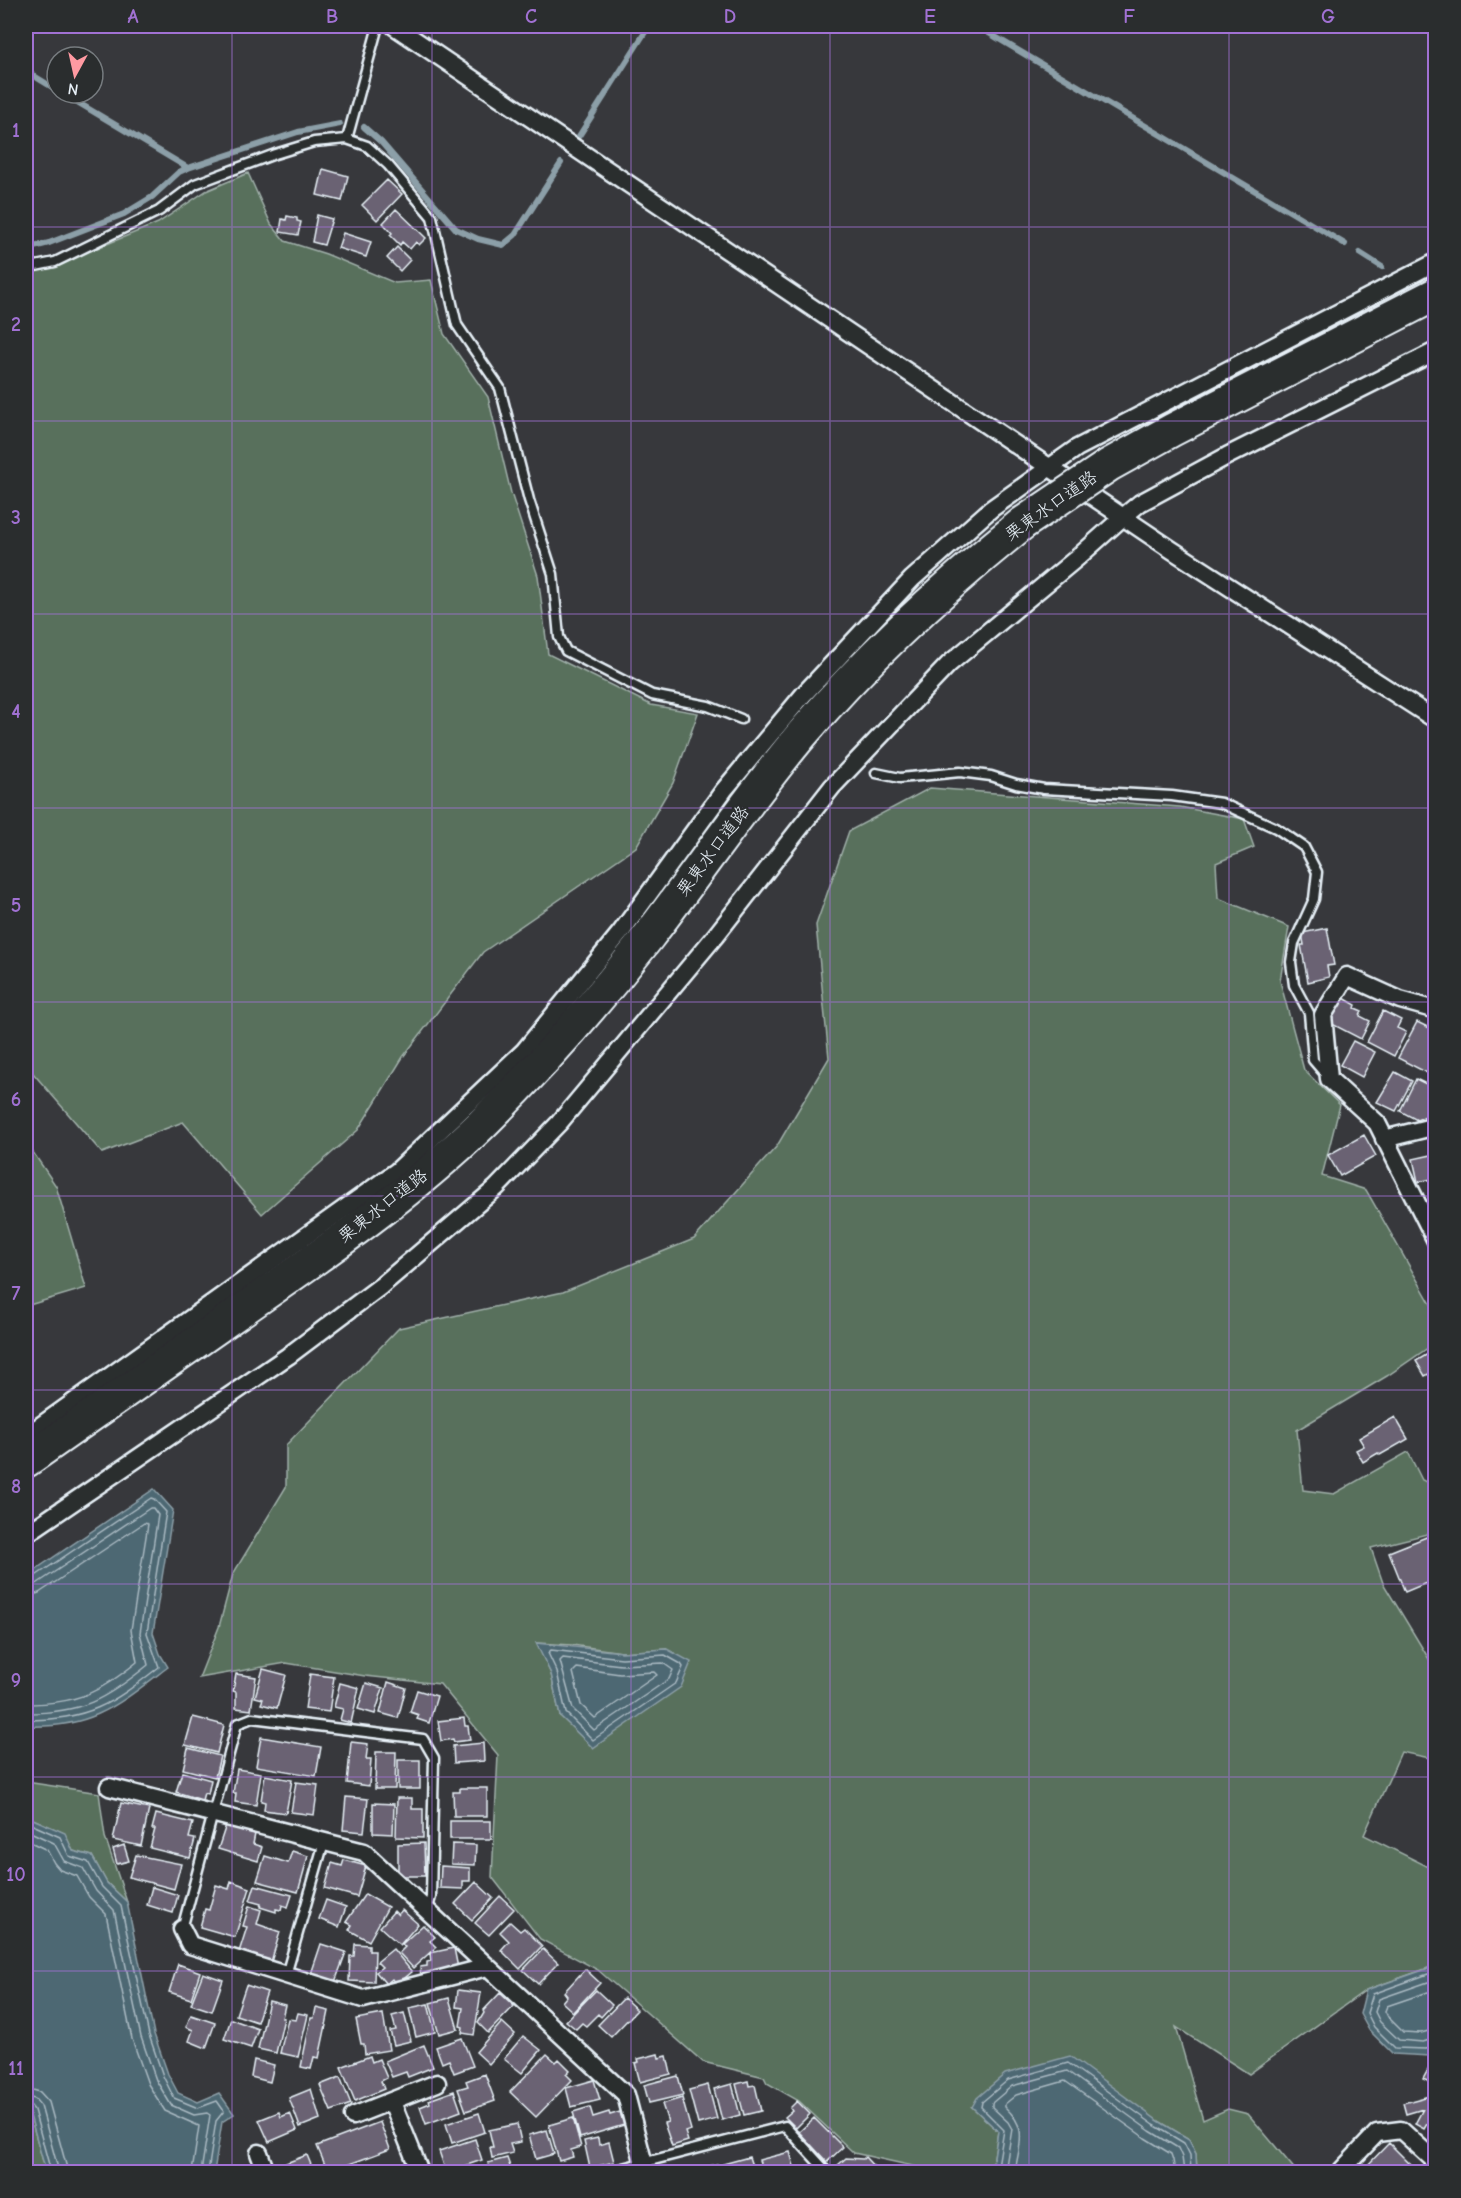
<svg xmlns="http://www.w3.org/2000/svg" width="1461" height="2198" viewBox="0 0 1461 2198" font-family="'Comic Neue','Klee One',sans-serif">
<style>
.green{fill:#59705c;stroke:#a0b0aa;stroke-width:1.5;fill-rule:evenodd}
.water{fill:#4e6873;stroke:#8c9fa8;stroke-width:1.5}
.lines{fill:none;stroke-linecap:round;stroke-linejoin:round}
.shore{stroke:#aabac3;stroke-width:1.5}
.stream{stroke:#8c9fa8;stroke-width:6}
.building{fill:#6a6273;stroke:#e8f1f8;stroke-width:1.5}
.lane-casing{stroke:#e8f1f8;stroke-width:13}
.street-casing{stroke:#e8f1f8;stroke-width:21}
.highway-casing{stroke:#e8f1f8;stroke-width:36}
.lane{stroke:#2a2d2e;stroke-width:8}
.street{stroke:#2a2d2e;stroke-width:16}
.highway{stroke:#2a2d2e;stroke-width:32}
.highway-bridge-casing{stroke:#e8f1f8;stroke-width:36;stroke-linecap:butt}
.highway-bridge{stroke:#2a2d2e;stroke-width:32}
.grid{fill:none;stroke:#a171d3;stroke-width:1.5;stroke-opacity:0.55}
.labels{text-anchor:middle;dominant-baseline:central;stroke-width:5;stroke-linejoin:round;paint-order:stroke}
.street-label{font-size:18px;fill:#e8f1f8;stroke:#2a2d2e}
.neatline{fill:none;stroke:#a171d3;stroke-width:2}
.grid-label{font-size:20px;text-anchor:middle;font-weight:bold;fill:#a171d3}
</style>
<rect width="100%" height="100%" fill="#37383c"/>
<filter id="ink" filterUnits="userSpaceOnUse"><feTurbulence type="fractalNoise" baseFrequency=".0167" numOctaves="2"/><feDisplacementMap in="SourceGraphic" scale="12" xChannelSelector="R" yChannelSelector="G"/><feConvolveMatrix kernelMatrix="1 2 1 2 8 2 1 2 1" color-interpolation-filters="sRGB"/></filter>
<g filter="url(#ink)">
<!-- green -->
<path class="green" d="M248,173L271,224L285,241L326,254L395,283L431,280L444,334L488,397L511,493L538,576L548,654L651,705L698,713L673,783L636,847L483,952L403,1057L358,1130L262,1214L183,1122L102,1153L26,1065V271L56,265L158,223L206,191Z
M930,788L1180,807L1244,819L1254,847L1216,863L1218,898L1289,927L1280,981L1304,1070L1340,1105L1322,1176L1366,1190L1436,1313L1435,1343L1387,1376L1297,1430L1303,1490L1334,1494L1408,1452L1422,1480L1435,1486V1532L1371,1548L1383,1583L1435,1669V1759L1401,1752L1364,1835L1429,1867L1435,1876V1974L1431,1967L1366,1990L1249,2074L1176,2027L1203,2120L1228,2109L1248,2114L1297,2172H1197L1196,2154L1189,2139L1157,2120L972,2107L998,2131L992,2170L989,2172H933L926,2169L854,2153L799,2101L767,2083L764,2077L703,2062L598,1970L540,1939L492,1877L498,1755L440,1684L365,1676L286,1663L199,1678L219,1627L233,1574L286,1487V1445L399,1328L563,1292L694,1239L777,1146L829,1058L816,925L849,831ZM537,1643L572,1645L622,1652L667,1649L560,1716L551,1674Z
M26,1142L56,1186L86,1288L26,1306Z
M26,1782L99,1793L105,1837L127,1902L107,1883L92,1856L73,1851L64,1833L26,1816Z
M26,2101L46,2172H26Z"/>
<!-- water -->
<path class="water" d="M154,1489L173,1510L153,1633L160,1654L168,1667C118,1705 92,1729 26,1726V1576Z
M536,1643L622,1652L667,1649L691,1662L681,1687L593,1748L560,1716L551,1674Z
M26,1816L65,1833L73,1851L92,1856L107,1883L127,1902L154,2034L168,2074L178,2093L198,2102L219,2093L234,2114L222,2122L214,2172H46L26,2101Z
M1432,1967L1436,1974L1435,2050L1430,2056L1393,2054L1369,2030L1360,2014L1366,1990Z
M1070,2056L1157,2120L1189,2139L1196,2154L1197,2172H989L992,2170L998,2131L972,2107L977,2098L1005,2074Z"/>
<g class="lines">
<!-- shore -->
<path class="shore" d="M26,1580L31,1579L151,1498L154,1499L166,1512L147,1633L159,1667C111,1705 88,1720 26,1720
M26,1588L35,1585L150,1508H153L158,1515L140,1633L148,1665C105,1700 82,1713 26,1713
M26,1597L39,1593L144,1523L148,1524L131,1630L137,1662C99,1693 76,1704 26,1704
M551,1650L622,1658L665,1655L681,1664L683,1667L676,1683L593,1740L566,1713L557,1672L548,1653Z
M563,1658L621,1665L663,1663L673,1670L669,1679L594,1730L573,1709L560,1661Z
M577,1668L620,1674L654,1672L657,1675L595,1718L581,1705L573,1672Z
M26,1822L60,1837L69,1856L88,1862L102,1887L121,1906L149,2035L163,2076L174,2098L198,2108L217,2101L224,2111L216,2121L208,2172
M26,1830L54,1843L64,1861L83,1868L96,1891L114,1910L141,2037L156,2080L171,2105L194,2115L207,2113L210,2115L201,2172
M26,1840L47,1850L54,1863L60,1870L77,1876L89,1897L106,1914L132,2039L148,2084L165,2111L199,2126L192,2172
M1436,1975L1428,1974L1373,1994L1367,2013L1374,2027L1395,2048L1426,2049L1436,2046
M1436,1983L1428,1982L1379,1999L1375,2012L1380,2022L1399,2040L1423,2042L1436,2038
M1436,1992H1428L1387,2006L1385,2011L1388,2017L1403,2032L1421,2033L1436,2029
M26,2088L40,2092L49,2102L68,2172
M26,2097L35,2099L41,2106L59,2172
M26,2105L31,2106L34,2110L51,2172
M997,2172L1004,2130L981,2107L982,2102L1008,2080L1068,2063L1154,2125L1184,2143L1190,2155L1191,2172
M1005,2172L1012,2129L1008,2122L992,2107V2103L1012,2086L1067,2071L1150,2131L1178,2148L1182,2157L1184,2172
M1015,2172C1019,2144 1029,2129 1005,2107V2104L1016,2095L1065,2081L1145,2138L1171,2154L1173,2160L1175,2172"/>
<!-- stream -->
<path class="stream" d="M977,26L1345,244
M26,71L57,90
M62,93L188,168
M364,127L381,142L456,229L478,239L503,245L515,235L561,163
M579,136L649,26
M26,249L49,243L124,214L152,197L179,172L188,168L298,132L340,124
M1360,253L1382,267"/>
</g>
<!-- building -->
<path class="building" d="M323,169L348,176L342,201L317,195Z
M387,180L402,194L377,220L362,205Z
M396,209L426,238L419,245L416,242L410,249L402,242L400,245L390,235L392,233L383,223Z
M317,215L332,219L324,245L312,242Z
M287,216L297,218V221L301,222L298,235L280,232L282,219L286,220Z
M343,233L371,242L366,257L338,248Z
M397,247L410,260L400,271L387,258Z
M1327,928L1334,965L1327,966L1329,977L1308,982L1301,945H1304L1302,933Z
M1342,997L1356,1005L1355,1008L1362,1011L1360,1016L1370,1021L1361,1039L1332,1024L1333,1022L1330,1020Z
M1383,1011L1401,1020L1397,1028L1406,1032L1394,1056L1367,1042Z
M1417,1022L1436,1031V1061L1429,1074L1398,1058Z
M1353,1041L1375,1052L1362,1077L1340,1065Z
M1395,1072L1412,1081L1396,1111L1377,1102Z
M1416,1079L1426,1084L1427,1081L1436,1086V1106L1432,1113L1417,1120L1400,1111Z
M1364,1135L1376,1156L1340,1176L1328,1155Z
M1436,1154V1178L1418,1182L1413,1159Z
M1433,1351L1436,1355V1370L1425,1376L1416,1361Z
M1395,1417L1408,1439L1380,1455L1378,1453L1363,1462L1356,1450L1364,1446L1359,1438Z
M1429,1536L1436,1551V1579L1405,1592L1389,1552Z
M263,1669L286,1675L277,1708L261,1704L263,1699L255,1697Z
M236,1674L256,1677L251,1710L236,1708V1692L233,1691Z
M310,1674L334,1677L329,1712L305,1709Z
M388,1682L406,1688L398,1718L380,1713Z
M340,1683L359,1688L351,1723L340,1720L343,1709L334,1707Z
M366,1683L383,1688L375,1714L358,1709Z
M417,1690L437,1696L429,1723L417,1719L419,1715L410,1712Z
M193,1717L224,1725L217,1753L185,1745Z
M464,1718L465,1726H468L470,1740L454,1742L453,1739L441,1741L438,1721Z
M261,1737L321,1747L316,1776L256,1766Z
M351,1742L368,1744L366,1759H371L369,1786L347,1783Z
M483,1743L484,1761L454,1763L453,1746Z
M188,1748L220,1756L215,1777L183,1769Z
M376,1752H396L395,1789H375Z
M398,1760H420V1789H398Z
M237,1769L261,1773L256,1805L235,1802L236,1793H233Z
M182,1772L211,1780L208,1794L204,1793L202,1800L176,1792Z
M265,1775L292,1780L286,1813L264,1810L265,1802L261,1801Z
M296,1782L318,1785L314,1815L291,1812Z
M460,1788H487V1816H454L453,1792H460Z
M346,1797L368,1799L364,1832L343,1830Z
M397,1798H412V1809H423V1838L396,1837Z
M121,1803L149,1809L141,1846L113,1840Z
M373,1803L394,1804L393,1834L373,1833Z
M156,1814L193,1823L189,1838L195,1839L190,1858L150,1848L155,1829H152Z
M450,1821H491V1839H450Z
M226,1825L255,1834L253,1844L262,1847L258,1861L218,1849Z
M424,1843L425,1876H398V1844Z
M452,1844L476,1845L475,1865L451,1864Z
M124,1845L129,1861L117,1864L113,1849Z
M292,1851L308,1856L298,1892L257,1881L265,1856L288,1863Z
M136,1855L181,1864L174,1889L129,1877Z
M344,1860L366,1866L357,1897L325,1888L332,1863L342,1866Z
M441,1866L470,1868V1881H463V1889L440,1888Z
M231,1881L250,1888L235,1937L200,1927L205,1909L209,1910L216,1885L229,1889Z
M476,1882L493,1898L472,1920L455,1904Z
M255,1885L292,1895L288,1907L282,1905L281,1910L276,1909V1912L260,1907L261,1904L250,1901Z
M152,1887L178,1895L173,1913L147,1905Z
M365,1894L388,1907L369,1941L349,1930L352,1925L346,1922Z
M500,1896L514,1909L489,1935L475,1923Z
M326,1900L346,1907L339,1927L319,1919Z
M249,1906L261,1910L257,1924L280,1932L271,1962L239,1952L247,1927L243,1926Z
M402,1910L418,1924L400,1945L380,1927L394,1911L398,1915Z
M510,1922L520,1931L524,1928L542,1946L520,1969L501,1950L509,1941L500,1932Z
M423,1925L435,1937L430,1941L436,1947L413,1968L399,1953L405,1947L402,1944Z
M321,1944L346,1952L335,1982L311,1974Z
M355,1944L369,1945V1951H375L374,1982L349,1981L350,1956H354Z
M454,1948L458,1968L421,1976L420,1967L427,1966V1962L431,1961L430,1953Z
M393,1949L412,1972L401,1981L395,1983L392,1979L386,1984L376,1972L382,1967L377,1962Z
M543,1949L558,1963L538,1984L523,1970Z
M178,1964L200,1972L191,1999L169,1992Z
M585,1969L600,1983L573,2012L562,2002L567,1996L564,1992Z
M203,1973L223,1980L212,2011L191,2004Z
M246,1985L267,1992L257,2022L236,2015Z
M458,1990L481,1993L474,2035L462,2033L463,2027L460,2026L463,2008L456,2007Z
M596,1990L612,2005L601,2017L598,2014L586,2026L582,2023L576,2029L566,2021Z
M500,1993L514,2006L488,2033L478,2023L484,2013L483,2011Z
M449,1998L458,2029L439,2034L430,2003Z
M624,1998L637,2010L611,2037L598,2025Z
M269,2001L285,2005L282,2018H284L276,2053L258,2049Z
M428,2004L435,2032L416,2037L409,2008Z
M316,2008L329,2011L319,2058L314,2057L311,2069L301,2067L311,2018H314Z
M298,2013L308,2015L298,2057L280,2053L288,2019L296,2020Z
M404,2013L411,2041L394,2045L390,2031L396,2030L392,2016Z
M383,2014L389,2050L365,2054L364,2044H361L356,2019Z
M191,2015L215,2023L206,2048L189,2041L193,2030L186,2027Z
M231,2019L258,2029L251,2048L224,2039Z
M502,2022L515,2034L489,2064L476,2052Z
M523,2036L541,2050L522,2073L504,2059Z
M462,2038L473,2066L454,2073L449,2060L442,2063L436,2047Z
M424,2045L433,2067L408,2077L406,2072L392,2077L385,2061Z
M547,2054L556,2062L559,2059L570,2070L566,2074L572,2080L536,2117L510,2092Z
M658,2054L659,2058L667,2056L671,2074L640,2082L635,2063L639,2062L638,2059Z
M370,2056L372,2062L379,2059L387,2078L381,2081L384,2089L355,2101L341,2067Z
M254,2060L274,2065L270,2082L251,2077Z
M1436,2066V2085L1423,2079L1429,2068L1433,2070Z
M485,2074L495,2101L466,2111L458,2089L468,2086L466,2081Z
M678,2076L683,2095L649,2103L644,2085Z
M340,2077L351,2104L331,2111L320,2085Z
M594,2080L600,2100L571,2107L566,2088Z
M748,2081L749,2086L755,2085L761,2111L744,2115L736,2084Z
M732,2084L740,2115L722,2120L714,2089Z
M708,2085L717,2119L698,2124L689,2090Z
M311,2089L320,2119L300,2127L289,2098Z
M454,2091L461,2111L426,2124L420,2107L430,2103L429,2100Z
M1433,2095L1436,2109L1424,2129L1415,2124L1423,2109L1406,2114L1403,2103Z
M682,2098L691,2130L685,2132L688,2141L672,2146L664,2123L668,2122L662,2104Z
M797,2101L810,2114L796,2128L785,2117L792,2111L790,2108Z
M590,2107L593,2117L609,2112L610,2115L620,2112L624,2125L580,2138L573,2112Z
M279,2112L281,2117L290,2113L297,2130L269,2142L259,2120Z
M479,2113L485,2132L452,2143L446,2124Z
M573,2118L581,2147L571,2150L573,2157L559,2161L549,2125Z
M814,2118L843,2147L827,2162L799,2132Z
M380,2122L390,2149L328,2172L317,2146Z
M517,2124L521,2142L510,2144L513,2153L492,2158L490,2147H493L489,2130Z
M547,2130L554,2154L536,2159L529,2135Z
M598,2138L599,2145L609,2142L614,2162L590,2168L584,2141Z
M475,2139L482,2160L446,2172L439,2151Z
M1389,2143L1412,2166L1406,2172H1364L1362,2171Z
M790,2152L795,2170L787,2172H763L759,2160Z
M307,2155L314,2172H290L286,2163Z
M749,2157L754,2172H725L723,2164Z
M865,2157L875,2168L870,2172H845L838,2165L846,2158L863,2159Z
M507,2158L512,2172H488L491,2171L488,2163Z
M717,2164L719,2172H692L691,2171Z"/>
<g class="lines">
<!-- lane casing -->
<g class="lane-casing">
<path id="lane" d="M347,139L378,26
M26,268L55,262L159,211L195,184L275,154L314,142L347,139L367,146L388,165L432,217L457,325L500,388L529,500L553,574L559,637L566,651L652,695L708,706L741,719
M876,773L900,778L960,772L991,776L1016,784L1044,789L1172,796L1221,803L1276,828L1304,847L1317,872L1314,899L1294,943L1291,962L1294,985L1309,1013L1313,1060L1325,1074
M182,1929L237,1724L252,1718L423,1739L434,1758L431,1897L427,1911
M286,1975L324,1842
M607,2172L785,2126L827,2172"/>
</g>
<!-- street casing -->
<g class="street-casing">
<path id="street" d="M394,26L1172,550L1436,720
M1436,1010L1400,1000L1347,976L1323,1015L1329,1079L1377,1123L1436,1241
M1384,1139L1436,1126
M26,1436L397,1171L524,1051L621,932L724,790L804,694L912,579L991,509L1077,448L1436,262
M26,1534L288,1356L381,1286L496,1188L559,1123L716,935L832,787L949,664L1077,558L1123,517L1140,503L1227,456L1436,351
M109,1787L364,1852L626,2095L646,2172
M182,1929L190,1945L363,1999L487,1967
M392,2102L420,2172
M353,2116L437,2083
M259,2153L266,2172
M1340,2172L1377,2133L1401,2130L1436,2162"/>
</g>
<!-- highway casing -->
<g class="highway-casing">
<path id="highway" d="M26,1461C95,1412 165,1363 236,1314C321,1255 408,1196 482,1124C541,1066 597,1002 648,937C700,870 748,798 803,733C869,655 944,587 1023,523"/>
</g>
<!-- lane -->
<use href="#lane" class="lane"/>
<!-- street -->
<use href="#street" class="street"/>
<!-- highway -->
<use href="#highway" class="highway"/>
<!-- highway-bridge casing -->
<g class="highway-bridge-casing">
<path id="highway-bridge" d="M1023,523L1109,465L1172,430L1436,294"/>
</g>
<!-- highway-bridge -->
<use href="#highway-bridge" class="highway-bridge"/>
</g>
</g>
<!-- grid -->
<path class="grid" d="M232,26V2172M432,26V2172M631,26V2172M830,26V2172M1029,26V2172M1229,26V2172M26,227H1436M26,421H1436M26,614H1436M26,808H1436M26,1002H1436M26,1196H1436M26,1390H1436M26,1584H1436M26,1777H1436M26,1971H1436"/>
<g class="labels">
<!-- street labels -->
<g class="street-label">
<text transform="translate(1051 506) rotate(-35)">栗東水口道路</text>
<text transform="translate(713 851) rotate(-53)">栗東水口道路</text>
<text transform="translate(383 1206) rotate(-38)">栗東水口道路</text>
</g>
</g>
<!-- margin -->
<rect width="1461" height="2198" fill="none" stroke="#2a2d2e" stroke-width="66"/>
<!-- north arrow -->
<g transform="translate(75 75) rotate(188)"><circle r="28" fill="#2a2d2e" stroke="#767b7f" stroke-width="1.5"/>
<path d="M0-4.5L10 22L0 15L-10 22Z" fill="#ff9aa2"/>
<text y="-9" font-size="16" font-weight="bold" text-anchor="middle" fill="#e8f1f8">N</text>
</g>
<rect x="33" y="33" width="1395" height="2132" class="neatline"/>
<g class="grid-label">
<text x="133" y="23">A</text>
<text x="332" y="23">B</text>
<text x="531" y="23">C</text>
<text x="730" y="23">D</text>
<text x="930" y="23">E</text>
<text x="1129" y="23">F</text>
<text x="1328" y="23">G</text>
<text x="16" y="137">1</text>
<text x="16" y="331">2</text>
<text x="16" y="524">3</text>
<text x="16" y="718">4</text>
<text x="16" y="912">5</text>
<text x="16" y="1106">6</text>
<text x="16" y="1300">7</text>
<text x="16" y="1493">8</text>
<text x="16" y="1687">9</text>
<text x="16" y="1881">10</text>
<text x="16" y="2075">11</text>
</g>
</svg>
